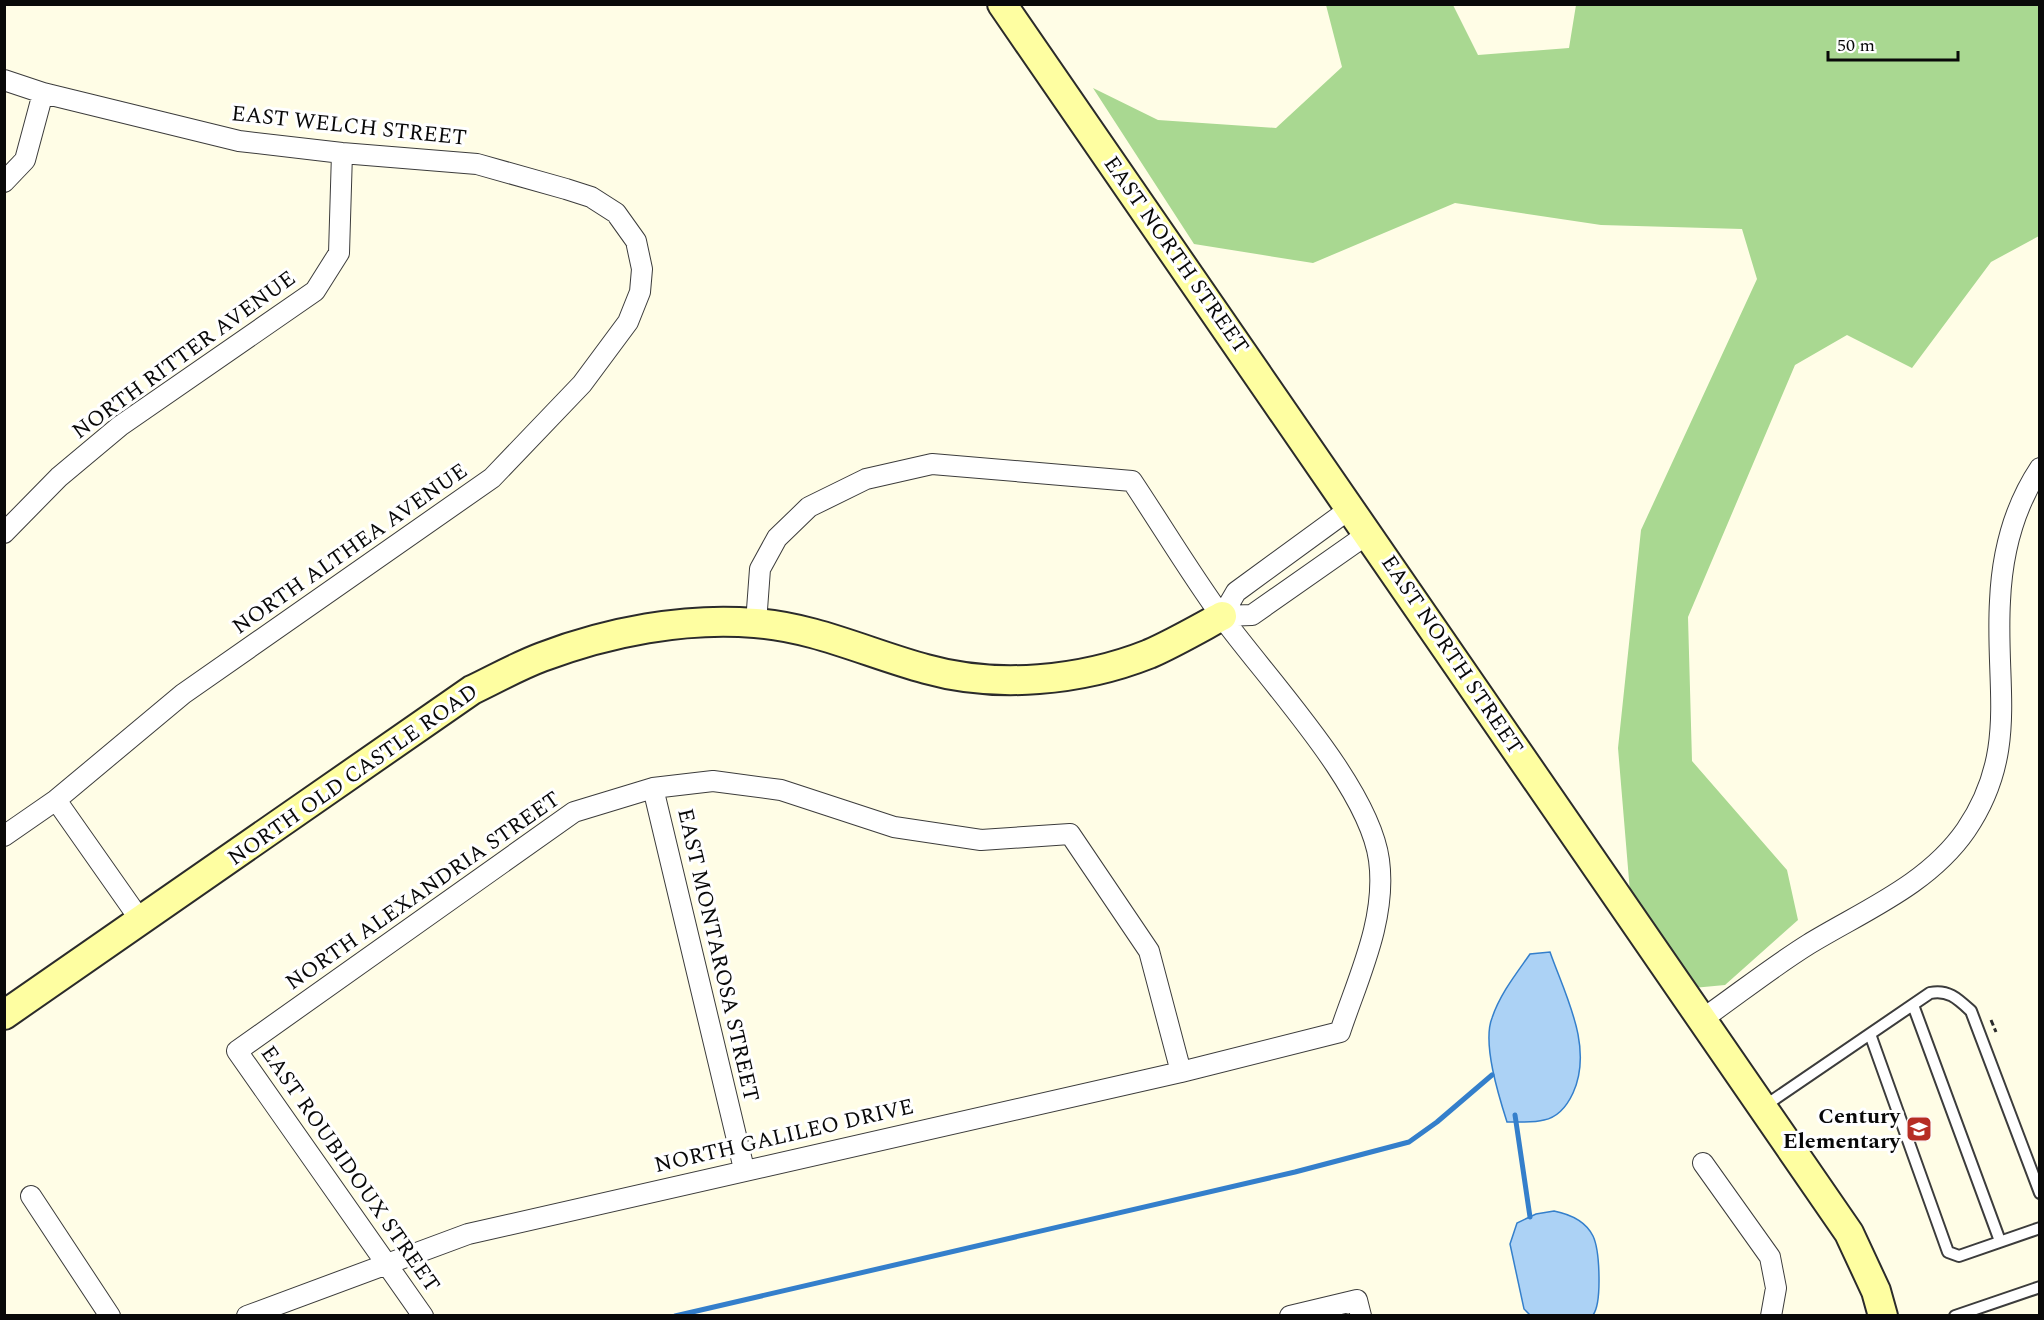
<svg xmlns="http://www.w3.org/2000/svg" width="2044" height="1320" viewBox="0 0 2044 1320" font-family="Spectral,serif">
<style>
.forest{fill:#a9d891}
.water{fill:#acd2f5;stroke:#347fcb;stroke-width:1.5}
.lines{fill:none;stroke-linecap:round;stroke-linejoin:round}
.stream{stroke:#347fcb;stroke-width:5}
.lane-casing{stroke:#3c3c3c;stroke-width:14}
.street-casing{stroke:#3c3c3c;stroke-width:22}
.secondary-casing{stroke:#2b2b2b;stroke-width:32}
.path{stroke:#2b2b2b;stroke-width:3;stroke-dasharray:6 3;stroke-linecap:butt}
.lane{stroke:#fff;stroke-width:10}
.street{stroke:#fff;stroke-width:20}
.secondary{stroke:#fefea1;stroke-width:28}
.labels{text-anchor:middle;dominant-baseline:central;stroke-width:6;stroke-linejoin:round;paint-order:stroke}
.street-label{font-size:22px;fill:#090909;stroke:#fff}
.poi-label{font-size:22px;font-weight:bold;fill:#090909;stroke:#fff;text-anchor:end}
</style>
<rect width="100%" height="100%" fill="#fffde6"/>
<!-- forest -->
<path class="forest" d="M1326,5H1453L1478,55L1569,48L1576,5H2039V236L1991,262L1912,368L1847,335L1795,365L1688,617L1692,761L1787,870L1798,920L1725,985L1693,988L1630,892L1618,748L1641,530L1757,279L1742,229L1601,225L1455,203L1313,263L1194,244L1093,88L1158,120L1276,128L1342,67Z"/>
<!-- water -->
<path class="water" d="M1550,952C1565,995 1594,1047 1573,1093C1567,1106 1559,1117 1544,1120C1533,1123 1519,1122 1507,1122C1499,1097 1482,1043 1492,1018C1500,994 1516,974 1530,954Z
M1554,1211C1569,1214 1585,1220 1593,1236C1600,1251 1602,1303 1593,1315H1530L1524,1309L1510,1244L1517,1223L1536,1214Z"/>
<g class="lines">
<!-- stream -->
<path class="stream" d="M1515,1115L1530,1217
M675,1316L1295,1172L1409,1142L1437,1122L1492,1075"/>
<!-- lane casing -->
<g class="lane-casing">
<path id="lane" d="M1913,1005L2000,1241
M1870,1034L1948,1252L1959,1256L2040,1228
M1763,1107L1930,993C1948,989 1958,999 1971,1011L2040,1193
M1955,1316L2040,1287"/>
</g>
<!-- street casing -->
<g class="street-casing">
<path id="street" d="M4,80L43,93L239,141L342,153L477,164L566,189L591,197L616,213L636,241L642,269L640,292L628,322L582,384L492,478L183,694L56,800L4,836
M4,182L25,160L43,93
M4,533L59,477L120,426L315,291L339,253L342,153
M1222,616L1252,615L1369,533
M1222,616L1236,592L1351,508
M653,788L744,1169
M56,800L141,921
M1701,1020C1737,995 1772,967 1809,944C1863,911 1928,885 1966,830C2019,752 1995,687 2000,601C2002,554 2014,507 2040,468
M1703,1163L1770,1257L1776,1288L1771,1316
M31,1196L110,1316
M247,1316L468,1234L1181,1072L1340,1032C1358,978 1387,919 1379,860C1369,786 1268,680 1222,617C1190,573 1162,526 1132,481L932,464L866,479L809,507L777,538L760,569L756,623
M423,1316L237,1051L574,812L653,788L713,781L781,790L894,827L981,840L1070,834L1149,951L1181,1072
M1290,1316L1357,1300L1361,1316"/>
</g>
<!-- secondary casing -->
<g class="secondary-casing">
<path id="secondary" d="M1002,4L1849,1233L1876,1291L1883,1316
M4,1015L472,690C495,679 518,666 542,657C608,632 685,617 755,623C814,627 870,654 926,669C997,689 1081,681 1149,654C1174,643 1198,629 1222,616"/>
</g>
<!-- path -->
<path class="path" d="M1991,1020L1996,1032"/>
<!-- lane -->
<use href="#lane" class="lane"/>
<!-- street -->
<use href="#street" class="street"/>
<!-- secondary -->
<use href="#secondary" class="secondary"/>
</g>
<!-- icons -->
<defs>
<g id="school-square" transform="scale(1.35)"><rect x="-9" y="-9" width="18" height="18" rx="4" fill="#b62d24" stroke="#fff"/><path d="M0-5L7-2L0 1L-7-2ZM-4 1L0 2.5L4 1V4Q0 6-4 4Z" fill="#fff"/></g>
</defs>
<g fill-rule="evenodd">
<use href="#school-square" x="1919" y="1129"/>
</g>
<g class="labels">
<!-- street labels -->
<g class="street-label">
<text transform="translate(349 126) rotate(6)">EAST WELCH STREET</text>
<text transform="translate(1176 255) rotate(55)">EAST NORTH STREET</text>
<text transform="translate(184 355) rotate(-36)">NORTH RITTER AVENUE</text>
<text transform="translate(350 549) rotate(-35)">NORTH ALTHEA AVENUE</text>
<text transform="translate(1452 655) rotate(56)">EAST NORTH STREET</text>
<text transform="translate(353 775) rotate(-35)">NORTH OLD CASTLE ROAD</text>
<text transform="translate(423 891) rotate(-35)">NORTH ALEXANDRIA STREET</text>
<text transform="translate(718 955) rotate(77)">EAST MONTAROSA STREET</text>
<text transform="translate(784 1136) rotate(-13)">NORTH GALILEO DRIVE</text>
<text transform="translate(350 1169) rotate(55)">EAST ROUBIDOUX STREET</text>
</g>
<!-- poi labels -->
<g class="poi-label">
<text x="1900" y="1116">Century<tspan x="1900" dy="25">Elementary</tspan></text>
</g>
</g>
<!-- border -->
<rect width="2044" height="1320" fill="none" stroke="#090909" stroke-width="12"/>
<!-- scale -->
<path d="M1828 51v9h130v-9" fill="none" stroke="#090909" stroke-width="3"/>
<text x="1837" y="51" font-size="18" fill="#090909" stroke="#ffffff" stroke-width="4.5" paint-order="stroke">50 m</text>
</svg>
